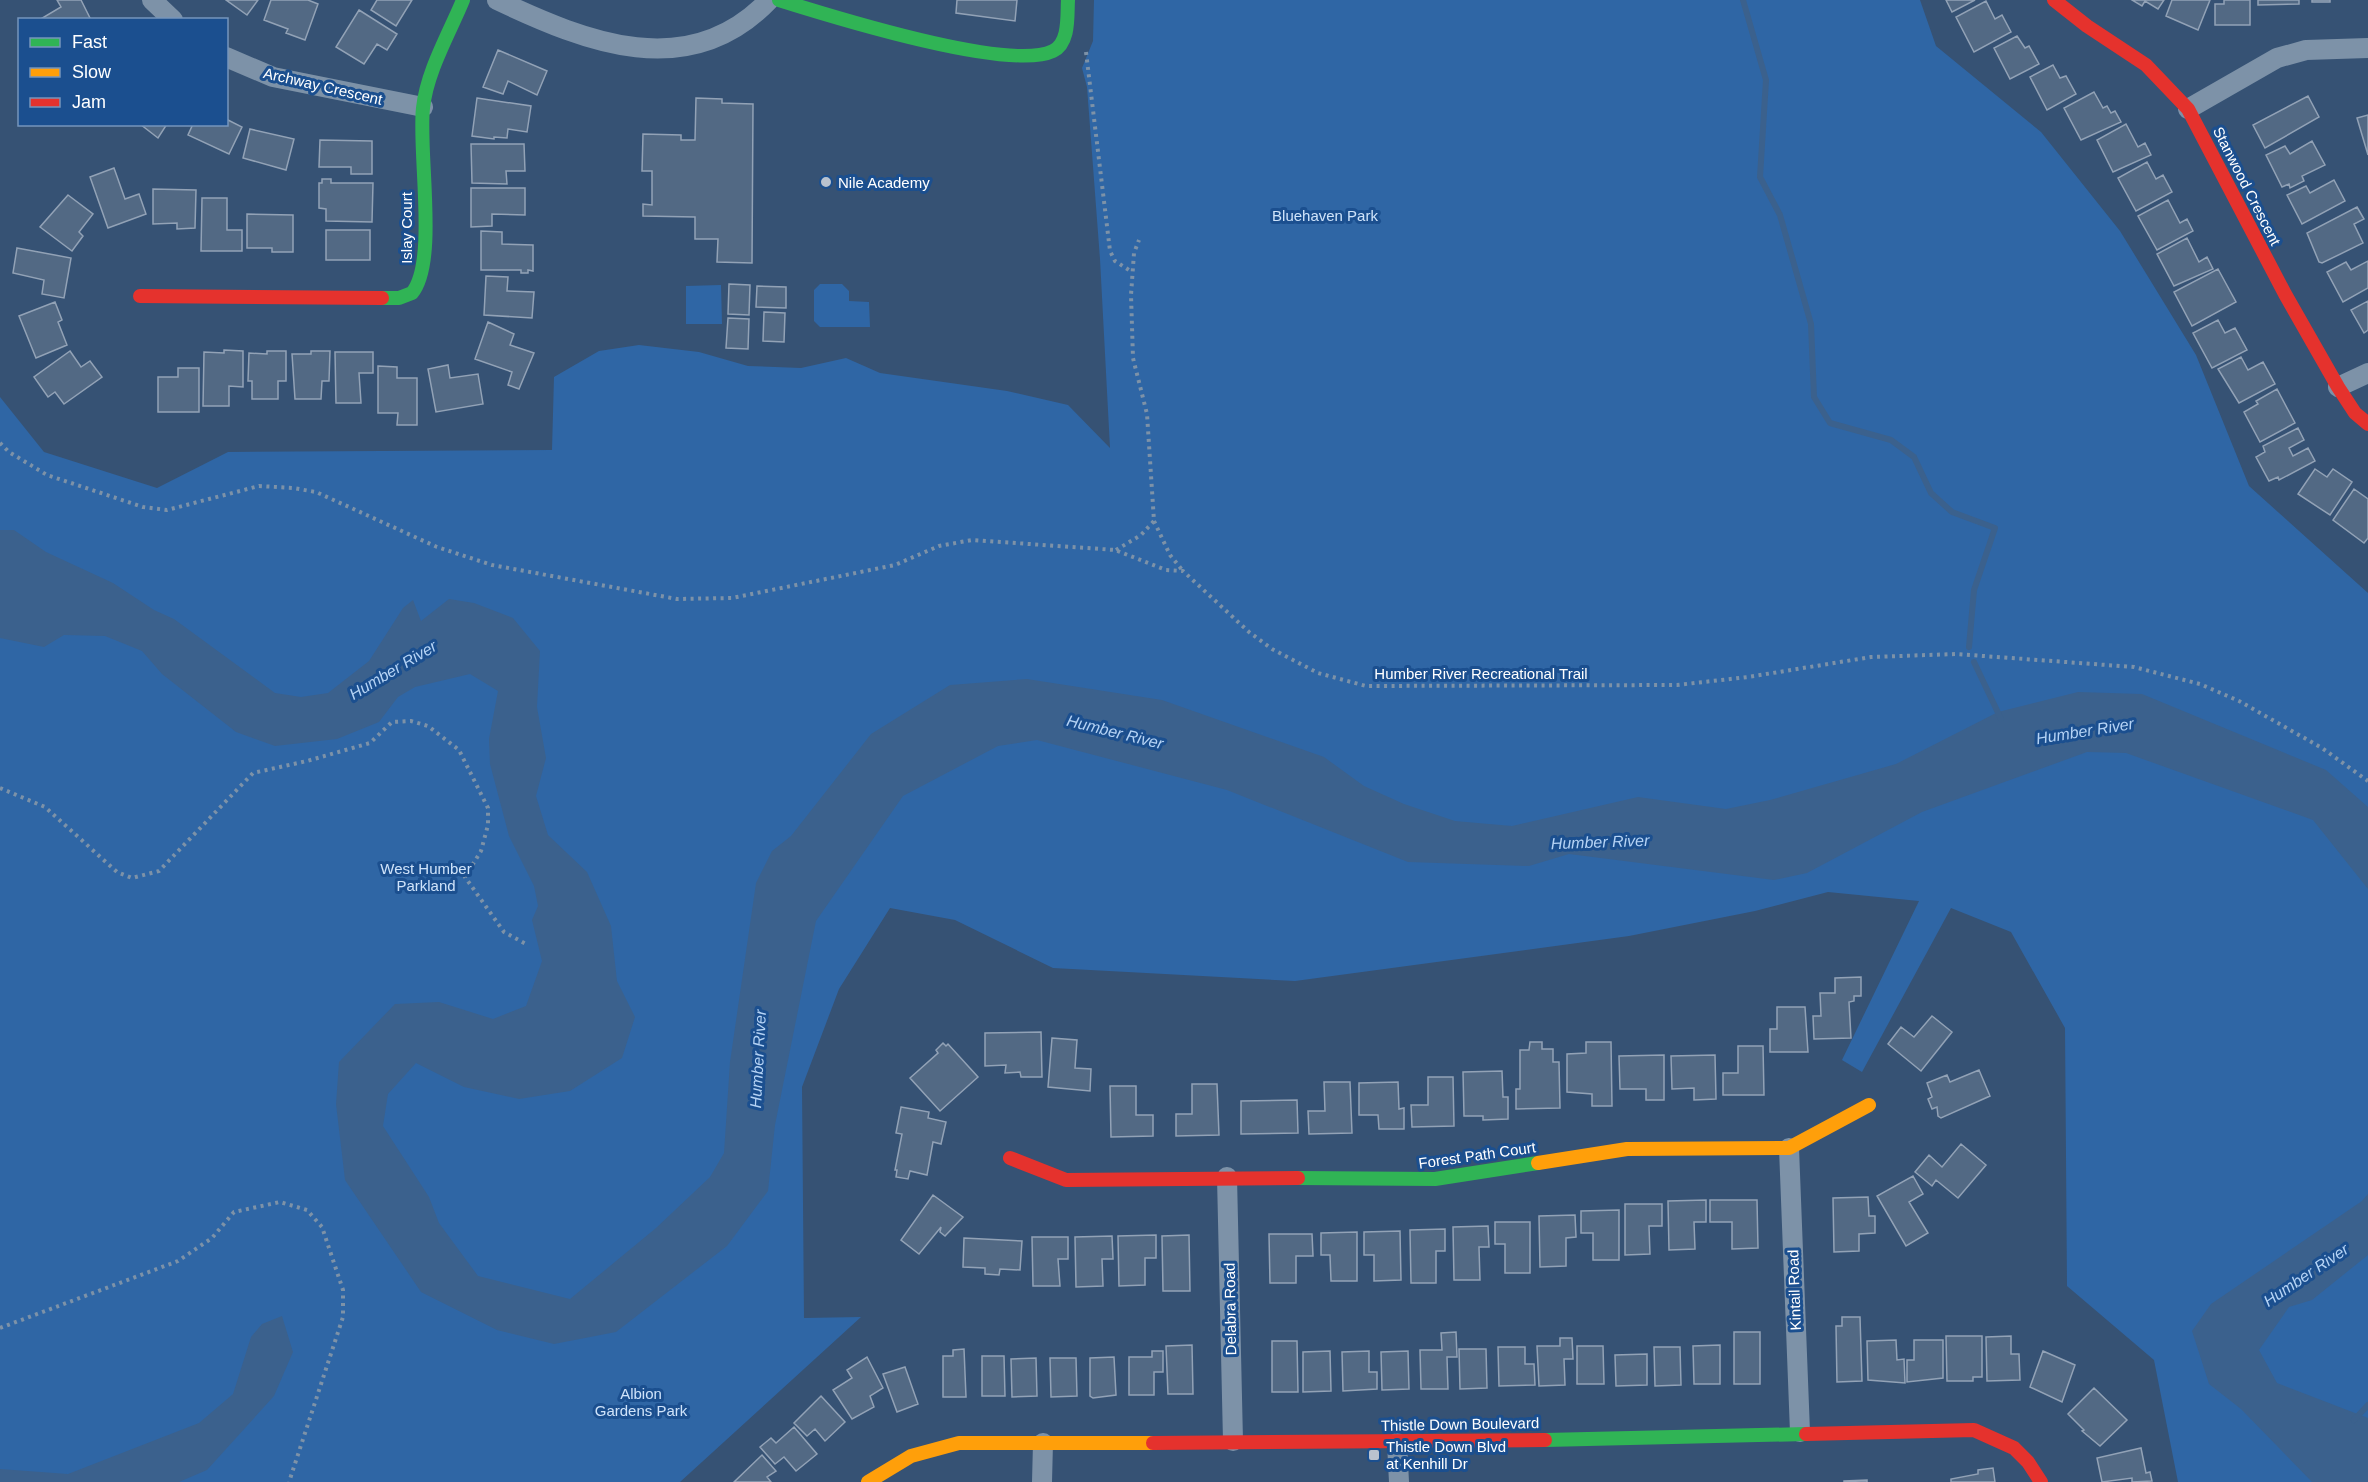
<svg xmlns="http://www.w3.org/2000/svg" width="2368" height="1482" viewBox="0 0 2368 1482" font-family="Helvetica,sans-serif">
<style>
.green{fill:#2f66a5}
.water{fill:#3b618d}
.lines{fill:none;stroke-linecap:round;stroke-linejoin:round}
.stream{stroke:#3b618d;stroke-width:6}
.building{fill:#526984;stroke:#92a2b6;stroke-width:1.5}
.path{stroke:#7d92a8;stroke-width:4;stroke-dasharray:3 4.5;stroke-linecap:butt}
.street{stroke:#7d92a8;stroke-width:20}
.fast{stroke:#30b455;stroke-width:14}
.slow{stroke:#ff9f0a;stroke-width:14}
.jam{stroke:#e5322d;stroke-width:14}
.poi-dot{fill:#b9c2ce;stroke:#1b4f8f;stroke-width:2}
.labels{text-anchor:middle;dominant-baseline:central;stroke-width:6;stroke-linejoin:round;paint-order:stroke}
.street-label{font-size:15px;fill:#fff;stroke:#1b4f8f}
.poi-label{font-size:15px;fill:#fff;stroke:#1b4f8f;text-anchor:start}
.park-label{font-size:15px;fill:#cfe3fa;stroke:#1b4f8f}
.water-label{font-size:16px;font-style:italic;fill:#b5d3f5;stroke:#1b4f8f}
</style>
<rect width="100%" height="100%" fill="#365274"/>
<!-- green -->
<path class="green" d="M1094,0H1920L1936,46L2041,132L2120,231L2196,355L2249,486L2368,593V1482H2178L2154,1360L2067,1286L2065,1028L2011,932L1951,908L1862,1072L1842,1060L1919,901L1828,892L1755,911L1629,936L1295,981L1053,968L955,920L890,908L839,989L802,1087L804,1318L861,1317L680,1482H0V397L44,452L157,488L228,452L552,450L554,377L599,351L639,345L699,352L748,366L801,368L846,358L880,373L1007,391L1068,405L1110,448L1100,259L1087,87L1082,68L1093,41Z
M820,284H842L849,291V301L869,302L870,327H820L814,321V290Z
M721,285L722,324H686V286Z"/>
<!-- water -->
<path class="water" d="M0,530H14L46,552L113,583L154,610L174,619L275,693L301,697L328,693L369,661L403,608L413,600L421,621L449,599L474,603L513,618L540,651L537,707L546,758L536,796L548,835L587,872L611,926L617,981L635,1017L622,1058L570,1091L519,1099L464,1087L416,1063L388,1094L383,1126L429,1197L439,1223L478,1276L570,1299L656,1228L710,1177L724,1153L730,1062L756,883L772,851L791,836L871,734L950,685L1027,679L1162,700L1324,757L1364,786L1404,804L1455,821L1512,826L1638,797L1726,809L1770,800L1896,764L1998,712L2078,692L2142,694L2326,770L2368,807V889L2313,820L2126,753L2087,752L1922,812L1807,873L1774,880L1569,854L1529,866L1408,862L1227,790L1037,740L998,746L903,796L816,921L775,1125L768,1191L727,1246L616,1332L554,1344L497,1330L421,1292L345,1180L336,1104L339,1062L395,1004L439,1002L493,1019L526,1006L542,961L532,920L538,906L534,886L509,836L490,764L489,739L498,691L470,674L415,687L398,697L379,722L337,739L275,746L236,732L162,674L142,651L105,636L64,635L44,647L0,638Z
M2368,1194V1255L2312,1300L2289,1307L2259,1350L2277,1383L2368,1418V1482H2312L2241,1409L2209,1384L2192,1331L2211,1304L2362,1201Z
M282,1316L293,1352L274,1396L207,1470L179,1482H0V1469L68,1474L199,1423L233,1394L251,1337L262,1324Z"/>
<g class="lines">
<!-- stream -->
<path class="stream" d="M1743,0L1766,80L1760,177L1780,215L1811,324L1814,397L1830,423L1891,440L1914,457L1931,493L1952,512L1995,528L1974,590L1969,647
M1974,662L2001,719
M2354,1420L2368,1405"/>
</g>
<!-- building -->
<path class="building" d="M57,0H81L91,20H39L61,7Z
M226,0H258L247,15Z
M271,0H308L318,4L305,40L286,33L288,29L264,20Z
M377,0H412L396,26L371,10Z
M957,0H1017L1015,21L956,13Z
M1946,0H1975L1952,12Z
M2132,0H2164L2158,9L2145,1L2142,6Z
M2172,0H2210L2198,30L2166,16Z
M2224,0H2250V25H2215V4H2224Z
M2258,0H2299V4L2258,5Z
M2312,0H2330V2H2312Z
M1986,1L1995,19L2002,15L2011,32L1974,52L1956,17Z
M359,10L397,34L387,50L377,44L364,64L336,47Z
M2017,36L2025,48L2029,46L2039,64L2010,79L1994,48Z
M498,50L547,71L537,95L508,81L503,94L483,87Z
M2053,65L2060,78L2066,76L2076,94L2047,110L2030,77Z
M2094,92L2103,108L2107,106L2111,113L2115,111L2121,122L2081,140L2064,108Z
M2308,96L2319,117L2265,148L2253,125Z
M477,98L531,106L527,132L508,129L507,138L494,137V139L472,136Z
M696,98L722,99V103L753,104L752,263L717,262L718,239H695V217L643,216V204L652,205V171H642L643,134L681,135V140H695Z
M2368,115V155L2357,118Z
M226,119L242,127L229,154L188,135L193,124H226Z
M140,124H167L158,138Z
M2126,124L2138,147L2145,143L2151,155L2113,172L2097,140Z
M250,129L294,139L286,170L243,158Z
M320,140L372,141V174H351V167H319Z
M2312,141L2325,165L2302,176L2304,181L2290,188L2289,184L2282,187L2266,155L2285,146L2290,154Z
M471,144H524L525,171H506L507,184L472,183Z
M2147,162L2156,179L2163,175L2172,192L2136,211L2118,178Z
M114,168L125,199L139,194L146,214L108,228L90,177Z
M322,179H331V183H373L372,222L326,221V209L319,208V183H322Z
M2334,180L2345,201L2302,224L2287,195L2306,186L2310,193Z
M471,188H525V215L492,214V226L471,227Z
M153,189L196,190L195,228L177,229V223L153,224Z
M68,195L93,214L79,232L83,236L72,251L40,227Z
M202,198H227V230H242V251H201Z
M2168,200L2180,223L2187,219L2193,231L2157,250L2138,216Z
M2357,207L2364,219L2354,224L2363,243L2322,263L2319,262L2307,233Z
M247,214L293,215V252H272V248H247Z
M326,230H370V260H326Z
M481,231L502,232V244L533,245V271L528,270V273H521V270H481Z
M2187,238L2199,262L2207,257L2213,269L2174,286L2157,254Z
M17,248L71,258L64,298L42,294L44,280L13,273Z
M2368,261V288L2343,302L2327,272L2346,262L2351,270Z
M2218,269L2236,302L2192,326L2174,292Z
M486,276L508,277L507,291L534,292L532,318L484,315Z
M729,284L750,285L749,315L728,314Z
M757,286L786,287V308L756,307Z
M2368,301V330L2364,333L2351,310Z
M55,302L62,320L58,322L67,345L36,358L19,316Z
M764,312L785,313L784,342L763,341Z
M728,318L749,319L748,349L726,348Z
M2218,320L2225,333L2235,328L2247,350L2212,368L2193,333Z
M488,322L514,334L510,345L534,353L519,389L508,385L512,372L475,359Z
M224,350L243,351V387L229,386V406H203L204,352L224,353Z
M70,351L81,367L90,361L102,377L64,404L55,392L48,397L34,377Z
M267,351H286V381H278V399H252V381H248L249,353L267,354Z
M311,351H330L329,381H322L321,399H295L292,354H311Z
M335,352H373V373H359L361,403H336Z
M2241,357L2248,370L2263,362L2275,384L2239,403L2218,369Z
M448,365L450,378L478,374L483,404L436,412L428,369Z
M378,366L397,367V378H417V425H397L398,413H378Z
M178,368H199V412H158V377H178Z
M2277,389L2295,423L2260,442L2244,412L2258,404L2256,401Z
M2298,428L2304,440L2289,448L2293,456L2308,448L2315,461L2279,480L2278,477L2269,481L2256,457L2265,452L2263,446Z
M2315,469L2327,477L2333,469L2352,482L2330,515L2298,494Z
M2354,489L2368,499V538L2364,543L2333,520Z
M1861,977V996H1854V1001L1849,1002L1851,1038L1814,1039L1813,1016H1821L1820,993H1835V978Z
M1777,1007H1805L1808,1052H1770V1029H1777Z
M1932,1016L1952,1032L1921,1071L1888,1044L1901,1027L1914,1037Z
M1041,1032L1042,1077H1021L1020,1072L1005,1073L1006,1065L985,1066V1033Z
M1052,1038L1077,1040L1075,1068L1091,1069L1090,1091L1048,1087Z
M1530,1042H1542V1049H1553V1062H1559L1560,1108L1516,1109V1089H1520V1050H1529Z
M1586,1042H1611L1612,1106H1592V1094L1567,1092V1054L1586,1053Z
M943,1043L946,1046L948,1044L978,1077L940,1111L910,1078L938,1053L936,1050Z
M1738,1046H1763L1764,1095H1723V1073H1738Z
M1664,1055V1100H1646V1089H1620L1619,1056Z
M1715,1055L1716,1099L1694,1100V1088L1672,1089L1671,1056Z
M1979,1070L1990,1096L1941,1118L1938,1116L1937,1107L1932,1109L1928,1099L1932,1097L1927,1083L1947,1075L1950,1082Z
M1502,1071L1503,1097H1508V1119L1483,1120V1116H1464L1463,1072Z
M1428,1077H1453L1454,1126L1412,1127L1411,1105H1428Z
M1324,1082H1350L1352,1133L1309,1134L1308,1111H1325Z
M1398,1082L1399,1109L1404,1108V1129H1379L1378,1115H1359V1083Z
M1192,1084H1217L1219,1135L1176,1136V1114H1192Z
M1110,1086H1136V1115H1153V1136L1111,1137Z
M1297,1100L1298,1133L1241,1134V1101Z
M901,1107L929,1112L928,1118L946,1122L941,1144L933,1142L927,1175L910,1171L908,1179L896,1177L897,1170H895L902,1134L896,1133Z
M1961,1144L1986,1165L1958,1198L1936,1180L1932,1186L1915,1172L1929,1155L1942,1167Z
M1913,1176L1923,1194L1909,1202L1928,1233L1906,1246L1877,1196Z
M933,1195L963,1217L945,1236L940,1232L941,1227L919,1254L901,1240Z
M1868,1197L1869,1216H1875V1233L1859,1234V1251L1834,1252L1833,1198Z
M1706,1200V1222H1694L1695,1249L1669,1250L1668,1201Z
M1710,1200H1757L1758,1248L1732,1249V1222H1710Z
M1625,1204H1662V1226H1649L1650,1254L1625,1255Z
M1619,1210V1260H1593V1233H1581V1211Z
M1575,1215L1576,1237L1566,1238V1266L1540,1267L1539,1216Z
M1495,1222H1530V1273H1505V1244H1495Z
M1488,1226L1489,1247H1479L1480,1280H1454L1453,1227Z
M1445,1229V1251H1436V1283H1411L1410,1230Z
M1400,1231L1401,1280L1374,1281V1255H1364V1232Z
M1357,1232V1281H1331L1330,1255H1321V1233Z
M1269,1234H1312L1313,1256H1296V1283H1270Z
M1156,1235V1258H1145V1285L1119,1286L1118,1236Z
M1189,1235L1190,1291H1163L1162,1236Z
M1112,1236L1113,1259H1102L1103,1286L1076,1287L1075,1237Z
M1032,1237H1068V1259H1058L1060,1286H1033Z
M964,1238L1022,1241L1020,1270L1000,1269L999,1275L985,1274V1268L963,1267Z
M1842,1317H1860L1862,1381L1837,1382L1836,1326H1842Z
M1456,1332L1457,1357H1447L1448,1389H1421L1420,1350H1442L1441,1333Z
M1734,1332H1760V1384H1734Z
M1946,1336H1982V1377H1973V1381H1947Z
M2011,1336V1354H2019L2020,1380L1987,1381L1986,1337Z
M1560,1338H1572L1573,1359H1564L1565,1385L1539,1386L1537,1346H1560Z
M1896,1340L1897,1360L1904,1359L1905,1383L1868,1380L1867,1341Z
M1914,1340H1943V1378L1907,1382V1360H1914Z
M1272,1341H1297L1298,1392H1272Z
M1192,1345L1193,1394H1168L1166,1346Z
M1720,1345V1384H1694L1693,1346Z
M1577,1346H1603L1604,1384H1577Z
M1498,1347H1525V1364H1534L1535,1385L1499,1386Z
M1654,1347H1680L1681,1385L1655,1386Z
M964,1349L966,1397H943V1356H953V1350Z
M1459,1349H1486L1487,1388L1460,1389Z
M1152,1351H1163V1372H1154V1395H1129V1357H1152Z
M1330,1351L1331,1391L1303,1392V1352Z
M1369,1351V1372H1377V1389L1343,1391L1342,1352Z
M1408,1351L1409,1389L1382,1390L1381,1352Z
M2043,1351L2075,1365L2062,1402L2030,1387Z
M1647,1354V1385L1616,1386L1615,1355Z
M982,1356H1004L1005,1396H982Z
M867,1357L883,1388L870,1396L874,1407L852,1419L833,1390L852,1378L847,1370Z
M1114,1357L1116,1395L1093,1398L1090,1396V1358Z
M1036,1358L1037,1396L1012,1397L1011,1359Z
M1050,1358H1076L1077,1396L1051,1397Z
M905,1367L918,1404L897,1412L883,1374Z
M2094,1388L2127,1420L2100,1446L2082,1431L2084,1430L2068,1414Z
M821,1396L845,1422L825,1441L815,1429L807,1436L794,1423Z
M794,1427L817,1454L796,1471L784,1457L775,1464L760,1447L771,1438L776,1443Z
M2141,1448L2146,1473L2150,1472L2152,1481L2132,1482V1478L2102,1482L2097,1458Z
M762,1455L776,1471L767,1477L771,1482H734Z
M1993,1468L1995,1482H1951V1479L1978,1474V1470Z
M1867,1480V1482H1844V1481Z"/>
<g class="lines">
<!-- path -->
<path class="path" d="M1086,52L1110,251L1115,261L1132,272
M0,443L9,452L47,475L143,507L167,510L259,486L293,488L316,492L437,547L492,565L677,599L732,598L895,565L939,546L972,540L1115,550L1166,570L1183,571L1249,632L1272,649L1318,673L1366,686L1677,685L1748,677L1871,657L1956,654L2134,667L2200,684L2239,701L2322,748L2368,781
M1154,521L1170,555L1183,571
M1116,550L1141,535L1154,521L1147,414L1133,358L1131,295L1134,253L1139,240
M0,788L45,807L117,872L132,878L159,871L253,773L307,761L370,743L392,722L411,721L428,726L459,750L488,808V825L481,851L465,877L504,932L526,944
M0,1328L178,1261L212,1238L234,1212L280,1202L307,1210L322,1227L343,1290V1317L289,1482"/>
<!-- street -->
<path class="street" d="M152,0L173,20
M497,0C586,42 689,84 769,0
M226,57L273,77L423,107
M2188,109L2277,58L2306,50L2368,48
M2338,387L2368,373
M1789,1148L1800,1432
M1227,1177L1233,1441
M1397,1443L1399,1482
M1042,1482L1043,1443"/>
<!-- fast -->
<path class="fast" d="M779,0C830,16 1009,72 1053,51C1070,43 1067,15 1068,0
M382,298H399L412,293C438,262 418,152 423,108C427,71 449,34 463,0
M1298,1178L1435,1179L1538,1163
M1545,1440L1806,1434"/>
<!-- slow -->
<path class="slow" d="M1538,1163L1627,1149L1789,1148L1869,1105
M868,1482L911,1456L959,1443H1153"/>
<!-- jam -->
<path class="jam" d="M2054,0L2087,26L2146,65L2188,109L2285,294L2338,387L2355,413L2368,424
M140,296L382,298
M1010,1158L1066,1180L1298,1178
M1806,1434L1974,1430L2014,1448L2028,1462L2041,1482
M1153,1443L1545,1440"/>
</g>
<!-- markers -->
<g class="poi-dot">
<circle cx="826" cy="182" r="6"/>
<rect x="1368" y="1449" width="12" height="12" rx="3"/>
</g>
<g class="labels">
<!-- street labels -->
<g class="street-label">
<text transform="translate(323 86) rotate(13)">Archway Crescent</text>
<text transform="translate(2247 186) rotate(63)">Stanwood Crescent</text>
<text transform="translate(406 228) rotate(-90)">Islay Court</text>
<text x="1481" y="673">Humber River Recreational Trail</text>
<text transform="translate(1477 1155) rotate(-8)">Forest Path Court</text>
<text transform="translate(1794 1290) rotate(-92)">Kintail Road</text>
<text transform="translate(1230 1309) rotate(-91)">Delabra Road</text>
<text transform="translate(1460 1424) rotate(-1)">Thistle Down Boulevard</text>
</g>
<!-- poi labels -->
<g class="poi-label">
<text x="838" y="182">Nile Academy</text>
<text x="1386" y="1446">Thistle Down Blvd<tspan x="1386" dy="17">at Kenhill Dr</tspan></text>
</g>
<!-- park labels -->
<g class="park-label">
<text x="1325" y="215">Bluehaven Park</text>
<text x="426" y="868">West Humber<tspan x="426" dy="17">Parkland</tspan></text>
<text x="641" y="1393">Albion<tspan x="641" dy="17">Gardens Park</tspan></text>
</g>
<!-- water labels -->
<g class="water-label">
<text transform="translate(393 670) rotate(-31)">Humber River</text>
<text transform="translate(2085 731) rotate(-9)">Humber River</text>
<text transform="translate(1115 732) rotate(14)">Humber River</text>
<text transform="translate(1600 842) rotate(-2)">Humber River</text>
<text transform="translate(758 1059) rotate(-87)">Humber River</text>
<text transform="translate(2306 1275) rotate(-34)">Humber River</text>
</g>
</g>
<!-- legend -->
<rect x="18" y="18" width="210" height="108" fill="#1b4f8f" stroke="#7695bc" stroke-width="1.5"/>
<rect x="30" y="38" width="30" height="9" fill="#30b455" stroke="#7695bc" stroke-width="1.5"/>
<text x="72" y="48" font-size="18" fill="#ffffff">Fast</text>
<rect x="30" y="68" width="30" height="9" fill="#ff9f0a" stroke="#7695bc" stroke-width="1.5"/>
<text x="72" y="78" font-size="18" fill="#ffffff">Slow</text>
<rect x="30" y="98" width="30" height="9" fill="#e5322d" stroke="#7695bc" stroke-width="1.5"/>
<text x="72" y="108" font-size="18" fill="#ffffff">Jam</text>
</svg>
